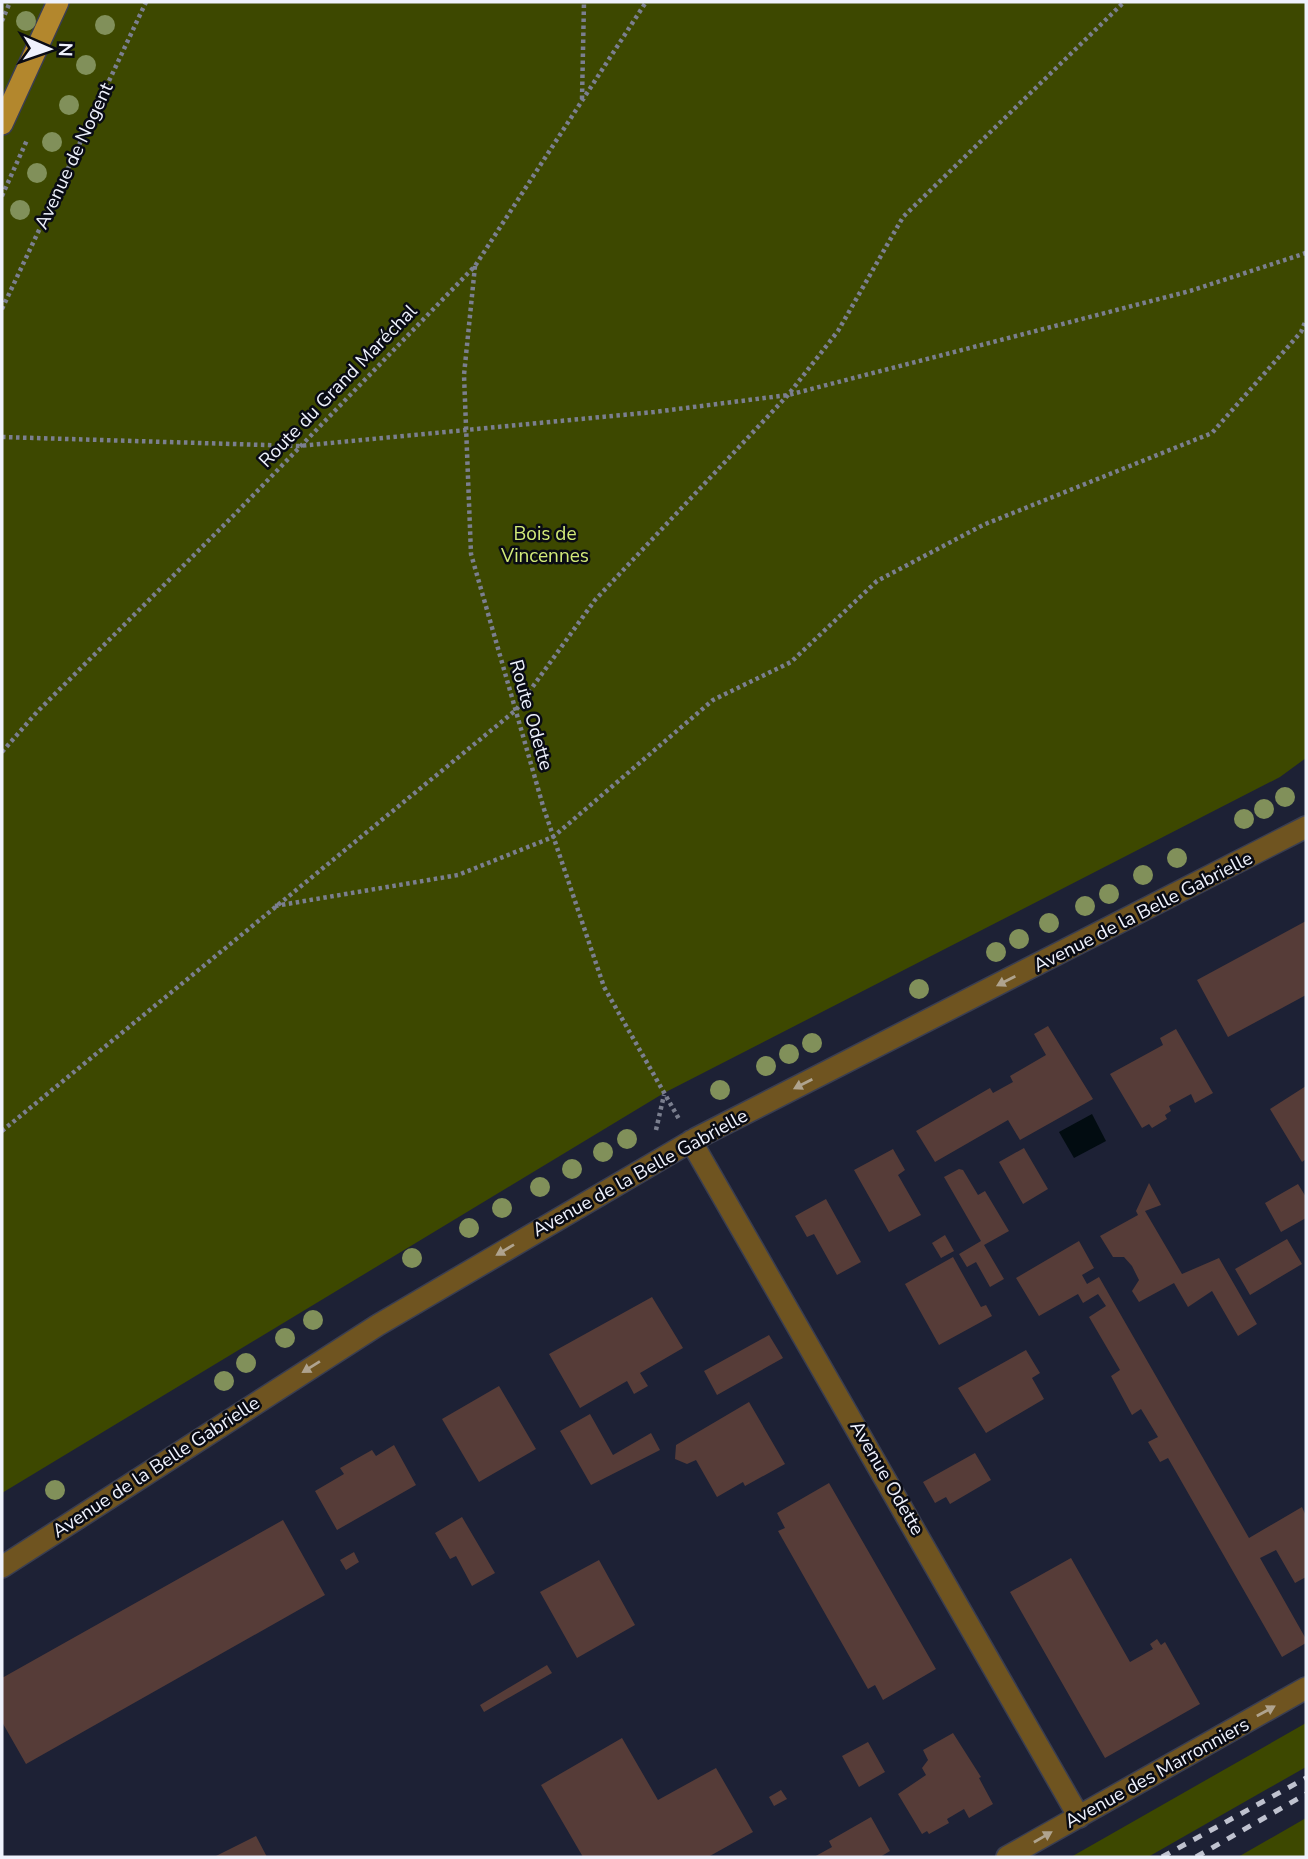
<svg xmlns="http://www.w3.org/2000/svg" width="1308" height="1859" viewBox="0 0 1308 1859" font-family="'Nunito Sans',sans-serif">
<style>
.green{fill:#3d4800}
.water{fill:#020c11}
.building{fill:#563c38}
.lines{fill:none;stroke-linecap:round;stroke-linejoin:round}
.minor-casing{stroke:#3a3e51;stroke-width:24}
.primary-casing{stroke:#3a3e51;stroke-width:24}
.path{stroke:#7b7f8f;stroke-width:4.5;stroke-dasharray:3.5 3.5;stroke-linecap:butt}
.minor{stroke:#6f5420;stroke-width:21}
.primary{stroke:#b3872d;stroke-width:21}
.rail{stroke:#bfc2cf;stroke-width:5;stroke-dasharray:9 9;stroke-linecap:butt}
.tree{fill:#81905a}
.oneway{fill:#afa38e}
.labels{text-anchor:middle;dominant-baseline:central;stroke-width:5;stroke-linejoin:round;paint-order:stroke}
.street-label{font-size:19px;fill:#eff2fd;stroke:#090b14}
.park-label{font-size:19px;fill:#d3eb79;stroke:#090b14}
</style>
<rect width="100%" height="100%" fill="#1d2135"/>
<!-- green -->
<path class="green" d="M2,2H1306V758L1280,777L664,1093L2,1493Z
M1306,1723V1767L1148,1857H1071Z
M1306,1818V1857H1238Z"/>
<!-- water -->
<path class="water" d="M1092,1114L1106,1141L1074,1158L1059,1132Z"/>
<!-- building -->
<path class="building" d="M1306,921V995L1228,1037L1197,980Z
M1048,1026L1093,1099L1020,1140L1008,1120L935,1162L916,1131L990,1088L993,1093L1013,1082L1010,1076L1046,1055L1034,1034Z
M1176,1029L1213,1093L1195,1103L1191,1094L1169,1106L1171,1111L1165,1115L1167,1119L1152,1128L1149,1124L1142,1128L1110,1074L1163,1045L1160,1038Z
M1306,1086V1159L1302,1162L1270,1109Z
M1024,1148L1048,1189L1023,1204L999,1162Z
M893,1149L905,1170L898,1175L921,1215L889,1232L854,1170Z
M959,1169L963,1170L978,1195L985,1191L1009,1231L984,1245L1004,1279L990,1287L976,1262L967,1267L959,1254L981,1241L944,1177Z
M1149,1183L1161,1205L1145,1211L1182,1274L1219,1258L1257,1324L1238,1336L1212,1291L1188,1307L1174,1283L1139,1302L1132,1291L1139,1280L1132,1266L1124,1257H1113L1100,1236L1138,1215L1136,1211Z
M1298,1184L1306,1197V1218L1281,1232L1265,1203Z
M826,1199L861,1262L837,1275L814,1234L807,1237L795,1216Z
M945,1235L954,1251L941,1258L932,1243Z
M1287,1239L1302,1264L1250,1295L1235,1269Z
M1079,1241L1094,1268L1082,1275L1087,1284L1099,1277L1249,1538L1302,1507L1306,1516V1577L1295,1583L1276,1550L1260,1558L1306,1639V1643L1282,1657L1168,1458L1160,1462L1148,1442L1158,1437L1141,1409L1132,1415L1111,1376L1120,1370L1089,1317L1106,1306L1098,1294L1083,1303L1078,1294L1039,1316L1016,1278Z
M953,1257L981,1307L986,1305L992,1316L939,1345L905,1284Z
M652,1297L683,1348L640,1373L648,1386L634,1394L627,1381L580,1408L549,1354Z
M769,1335L783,1358L717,1395L704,1371Z
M1026,1350L1040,1373L1032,1378L1044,1399L986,1433L958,1388Z
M499,1386L536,1449L479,1482L442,1419Z
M749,1402L785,1464L745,1486L743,1482L717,1497L696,1460L687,1464L675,1459L676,1445Z
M590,1414L613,1455L651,1433L660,1450L591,1485L560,1431Z
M394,1445L416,1485L337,1530L315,1491L344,1474L340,1468L372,1450L376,1456Z
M975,1453L991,1480L950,1504L946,1497L935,1503L923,1482Z
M829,1483L936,1669L883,1700L875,1685L868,1689L778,1531L785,1528L777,1513Z
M462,1517L495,1573L472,1586L456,1556L450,1559L435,1533Z
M283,1520L325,1595L26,1764L2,1722V1678Z
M354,1552L359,1562L346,1570L340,1560Z
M1071,1558L1130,1662L1153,1649L1150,1644L1157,1639L1161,1645L1165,1642L1200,1704L1105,1758L1010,1592Z
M599,1560L635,1625L577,1658L540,1592Z
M547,1665L552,1673L484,1712L480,1705Z
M953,1733L981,1777L979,1778L993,1804L969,1818L964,1809L947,1819L949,1823L929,1834L927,1831L922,1834L898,1794L926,1775L922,1768L928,1760L923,1750Z
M622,1738L658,1800L716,1768L753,1832L708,1857H583L541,1785Z
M868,1742L885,1772L859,1787L842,1756Z
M781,1790L787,1799L774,1806L769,1797Z
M871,1817L890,1851L880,1857H814L832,1847L829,1841Z
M256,1836L267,1857H214Z"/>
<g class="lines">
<!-- minor casing -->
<g class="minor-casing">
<path id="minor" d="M691,1141L1079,1817
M2,1567L378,1325L695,1139L1306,827
M1007,1857L1306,1688"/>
</g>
<!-- primary casing -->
<g class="primary-casing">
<path id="primary" d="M2,124L58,2"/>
</g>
<!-- path -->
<path class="path" d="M2,21L10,2
M582,99L584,2
M2,196L27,140
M475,266L464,375L471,554L543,806L604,987L679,1119
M2,309L146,2
M2,437L299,446L654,412L788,395L1190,291L1306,253
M2,752L37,712L235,514L475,266L646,2
M275,906L458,875L553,837L713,700L791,662L877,581L983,525L1212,433L1301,332L1306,320
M656,1130L664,1095
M2,1131L516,710L595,600L788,395L838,331L903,217L1124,2"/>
<!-- minor -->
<use href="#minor" class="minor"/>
<!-- primary -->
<use href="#primary" class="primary"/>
<!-- rail -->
<path class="rail" d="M1162,1857L1306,1778
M1196,1857L1306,1794"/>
</g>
<!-- trees -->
<g class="tree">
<circle cx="26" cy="21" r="10"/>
<circle cx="105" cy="25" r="10"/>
<circle cx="86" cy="65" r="10"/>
<circle cx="69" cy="105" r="10"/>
<circle cx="52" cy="142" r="10"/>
<circle cx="37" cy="173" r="10"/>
<circle cx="20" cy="210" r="10"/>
<circle cx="1285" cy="797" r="10"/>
<circle cx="1264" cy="809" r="10"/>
<circle cx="1244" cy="819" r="10"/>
<circle cx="1177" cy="858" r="10"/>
<circle cx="1143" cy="875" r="10"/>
<circle cx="1109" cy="894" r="10"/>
<circle cx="1085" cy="906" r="10"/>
<circle cx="1049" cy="923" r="10"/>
<circle cx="1019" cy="939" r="10"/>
<circle cx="996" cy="952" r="10"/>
<circle cx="919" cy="989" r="10"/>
<circle cx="812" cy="1043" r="10"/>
<circle cx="789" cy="1054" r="10"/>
<circle cx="766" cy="1066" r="10"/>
<circle cx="720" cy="1090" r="10"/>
<circle cx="627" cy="1139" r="10"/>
<circle cx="603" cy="1152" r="10"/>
<circle cx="572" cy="1169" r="10"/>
<circle cx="540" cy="1187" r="10"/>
<circle cx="502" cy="1208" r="10"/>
<circle cx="469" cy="1228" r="10"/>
<circle cx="412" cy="1258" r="10"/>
<circle cx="313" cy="1320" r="10"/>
<circle cx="285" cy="1338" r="10"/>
<circle cx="246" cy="1363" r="10"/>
<circle cx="224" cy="1381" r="10"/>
<circle cx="55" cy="1490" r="10"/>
</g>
<!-- one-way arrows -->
<defs><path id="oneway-solid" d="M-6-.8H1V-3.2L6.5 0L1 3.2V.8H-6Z" transform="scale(1.75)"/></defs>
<g class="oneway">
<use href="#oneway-solid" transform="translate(1006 981) rotate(153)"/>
<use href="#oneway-solid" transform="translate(803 1084) rotate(153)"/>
<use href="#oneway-solid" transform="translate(505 1250) rotate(149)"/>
<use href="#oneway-solid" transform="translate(311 1367) rotate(148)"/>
<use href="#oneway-solid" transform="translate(1266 1711) rotate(-29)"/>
<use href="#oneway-solid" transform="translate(1043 1837) rotate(-30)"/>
</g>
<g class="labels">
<!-- street labels -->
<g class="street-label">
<text transform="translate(74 156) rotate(-65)">Avenue de Nogent</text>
<text transform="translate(338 386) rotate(-46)">Route du Grand Maréchal</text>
<text transform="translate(531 715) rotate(74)">Route Odette</text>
<text transform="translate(1143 912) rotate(-27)">Avenue de la Belle Gabrielle</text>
<text transform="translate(640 1173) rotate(-29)">Avenue de la Belle Gabrielle</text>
<text transform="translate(156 1467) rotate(-33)">Avenue de la Belle Gabrielle</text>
<text transform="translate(887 1478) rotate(60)">Avenue Odette</text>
<text transform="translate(1157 1773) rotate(-29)">Avenue des Marronniers</text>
</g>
<!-- park labels -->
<g class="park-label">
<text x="545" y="534">Bois de<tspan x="545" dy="22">Vincennes</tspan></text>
</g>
</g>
<!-- border -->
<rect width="1308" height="1859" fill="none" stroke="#eff2fd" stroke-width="7"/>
<!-- north arrow -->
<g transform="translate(49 49) rotate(92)" stroke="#090b14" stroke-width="5" paint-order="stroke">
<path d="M0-5L12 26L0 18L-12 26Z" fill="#eff2fd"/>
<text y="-10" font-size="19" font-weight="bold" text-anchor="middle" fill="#eff2fd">N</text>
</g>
</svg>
